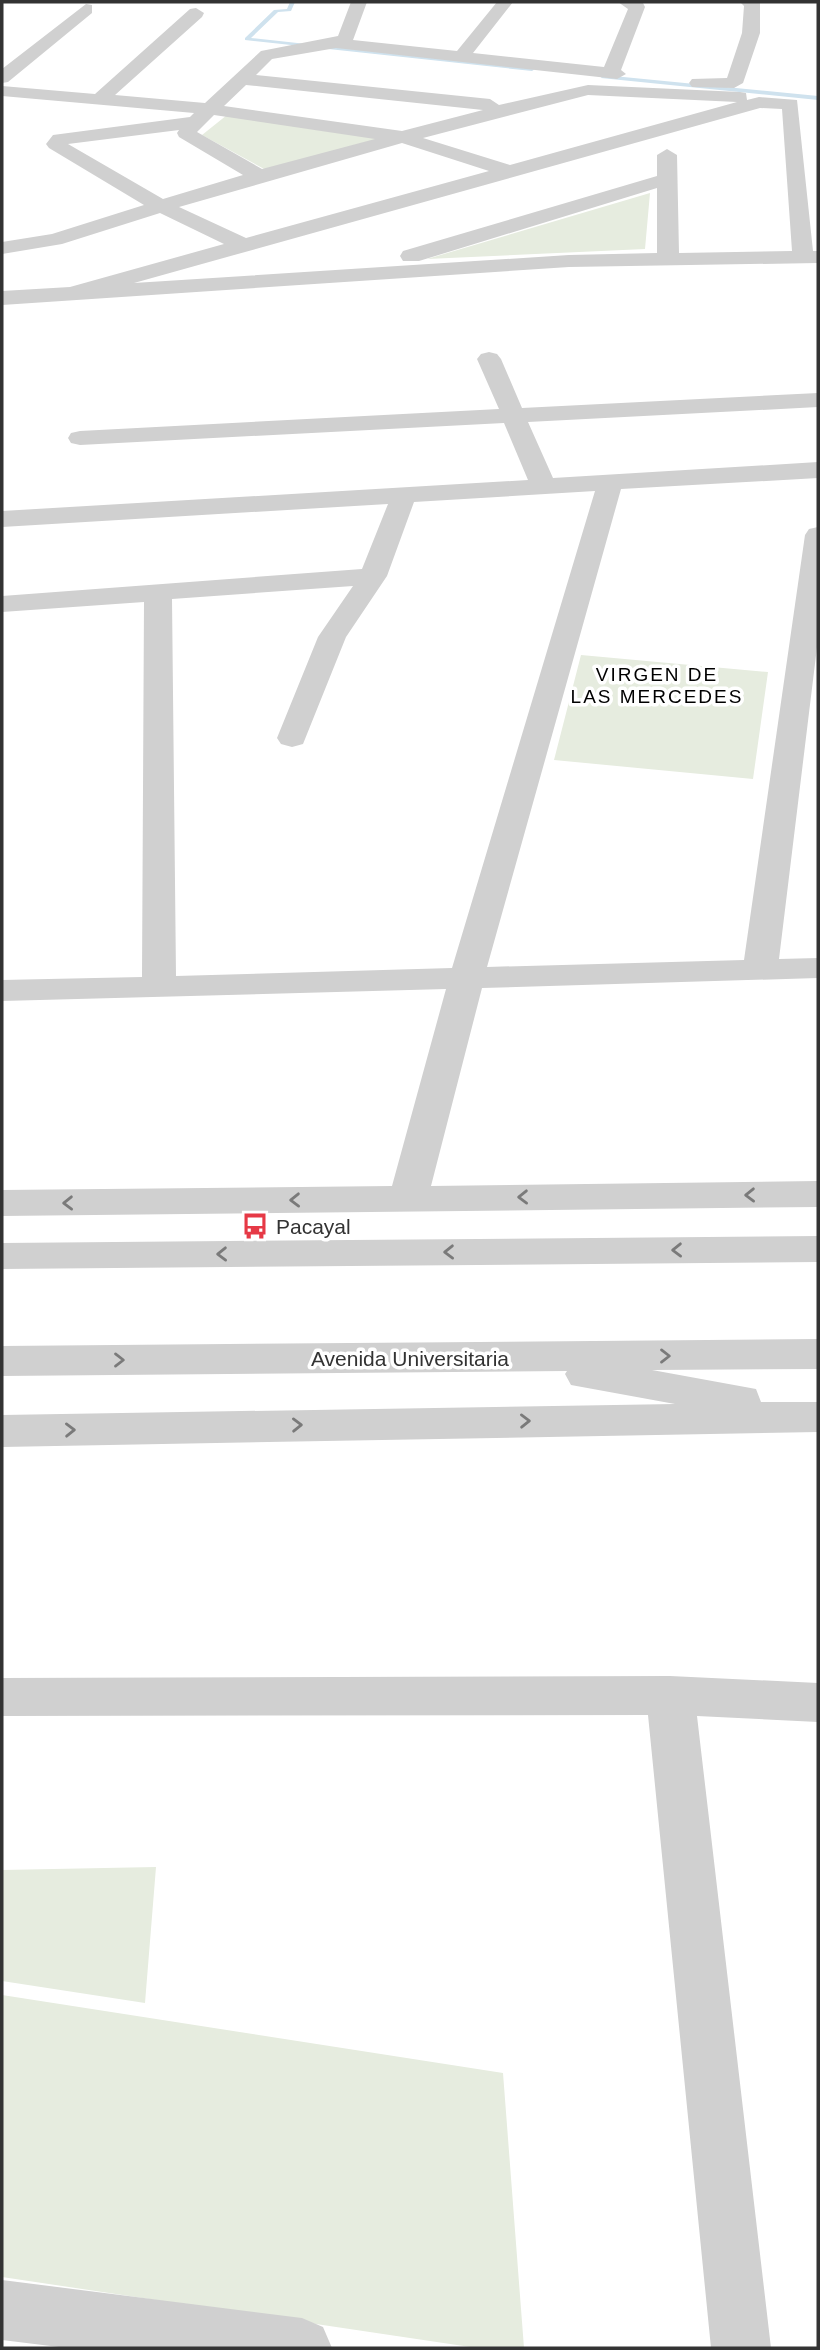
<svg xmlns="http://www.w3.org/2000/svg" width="820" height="2350" viewBox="0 0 820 2350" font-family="Arial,sans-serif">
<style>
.green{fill:#e6ecdf}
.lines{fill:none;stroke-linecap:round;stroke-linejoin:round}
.stream{fill:#cfe2ee;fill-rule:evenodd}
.minor{fill:#d0d0d0;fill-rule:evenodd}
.oneway{stroke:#7a7a7a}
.labels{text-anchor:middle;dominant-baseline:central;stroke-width:7;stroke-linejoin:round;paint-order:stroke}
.far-neighbourhood-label{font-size:19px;letter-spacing:2px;fill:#000;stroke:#fff}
.poi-label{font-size:21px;fill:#333;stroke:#fff;text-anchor:start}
.street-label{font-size:21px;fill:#333;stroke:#fff}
</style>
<rect width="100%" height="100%" fill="#fff"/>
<!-- green -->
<path class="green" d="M227,115L385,138L266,170L202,135Z
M650,193L645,249L427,259Z
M581,655L768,672L753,779L554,760Z
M156,1867L145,2003L2,1981V1870Z
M2,1995L503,2073L524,2348H477L2,2277Z"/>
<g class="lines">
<!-- stream -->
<path class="stream" d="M290,2H295L291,11L278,12L251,38L535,69L532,71L245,40V38L274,10L287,9Z
M603,75L818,96V100L601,78Z"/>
<!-- minor -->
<path class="minor" d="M351,2H367L353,40L457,51L497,2H513L473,53L604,67L628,9L618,2L643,3L645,7L621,70L626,74L617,79L336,48L272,59L256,75L490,99L499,105L588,85L740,92L746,93L747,100L759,97L797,100L813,251H818V263L569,267L2,305V291L70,287L224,244L160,213L62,244L2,254V242L52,234L144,205L49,148L46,144L53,135L190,117L194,113L2,96V86L95,94L190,9L196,8L204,13L202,17L115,95L205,103L261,51L338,36ZM246,85L483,110L402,131L224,106ZM588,95L737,102L510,165L423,138ZM760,108L782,109L792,251L679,253L677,155L667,149L657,155V176L403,251L400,256L403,261H419L657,188V253L569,255L134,283ZM214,115L375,139L262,169L197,132ZM179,130L177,133L179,137L243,175L163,199L68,144ZM402,143L489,171L246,238L179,207Z
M740,2L760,3V33L743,83L734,88L692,87L689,83L692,79L727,78L742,33L744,6Z
M86,4L92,5V13L8,82L2,83V69Z
M489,352L497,354L501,359L522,408L818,393V407L528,422L553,478L818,462V478L621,489L487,967L744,960L805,535L809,529L818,527V639L779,959L818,958V978L482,988L431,1186L818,1181V1207L2,1216V1190L392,1186L446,989L2,1001V980L142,977L144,602L2,612V596L362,569L388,504L2,527V511L528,480L504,423L80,445L71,443L68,438L71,433L80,431L499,409L477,359L481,354ZM595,491L452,968L176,976L172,599L353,586L318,637L277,738L281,744L292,747L303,744L346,637L387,576L414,502Z
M818,1236V1262L2,1269V1243Z
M818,1339V1369L652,1370L756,1389L761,1402H818V1432L2,1447V1415L675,1404L571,1385L565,1374L567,1371L2,1376V1346Z
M670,1676L818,1683V1722L697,1716L771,2348H711L648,1715L2,1716V1678Z
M2,2280L302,2318L323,2327L332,2348H67L2,2340Z"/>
</g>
<!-- one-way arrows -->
<defs><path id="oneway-chevron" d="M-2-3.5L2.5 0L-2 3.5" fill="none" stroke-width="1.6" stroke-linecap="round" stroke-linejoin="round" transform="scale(1.75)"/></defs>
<g class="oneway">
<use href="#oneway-chevron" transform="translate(750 1195) rotate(179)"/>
<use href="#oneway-chevron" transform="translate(523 1197) rotate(179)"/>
<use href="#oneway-chevron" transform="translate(295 1200) rotate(179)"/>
<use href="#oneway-chevron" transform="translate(68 1203) rotate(179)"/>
<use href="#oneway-chevron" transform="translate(677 1250) rotate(179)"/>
<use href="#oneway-chevron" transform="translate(449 1252) rotate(179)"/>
<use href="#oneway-chevron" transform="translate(222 1254) rotate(179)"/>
<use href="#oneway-chevron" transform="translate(665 1356)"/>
<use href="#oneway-chevron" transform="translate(119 1360)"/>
<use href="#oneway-chevron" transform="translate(525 1421) rotate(-1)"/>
<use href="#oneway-chevron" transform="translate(297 1425) rotate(-1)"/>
<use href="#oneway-chevron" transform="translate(70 1430) rotate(-1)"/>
</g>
<!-- icons -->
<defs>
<g id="bus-bare" transform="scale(2.1)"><path d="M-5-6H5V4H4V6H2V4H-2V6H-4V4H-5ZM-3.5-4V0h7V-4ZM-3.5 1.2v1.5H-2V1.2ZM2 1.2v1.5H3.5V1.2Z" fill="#e63946" stroke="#fff" stroke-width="2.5" paint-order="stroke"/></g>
</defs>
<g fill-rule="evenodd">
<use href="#bus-bare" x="255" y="1226"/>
</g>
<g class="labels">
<!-- far-neighbourhood labels -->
<g class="far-neighbourhood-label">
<text x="657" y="674">VIRGEN DE<tspan x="657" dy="22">LAS MERCEDES</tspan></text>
</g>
<!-- poi labels -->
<g class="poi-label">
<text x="276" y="1226">Pacayal</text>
</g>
<!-- street labels -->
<g class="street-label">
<text x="410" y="1358">Avenida Universitaria</text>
</g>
</g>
<!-- border -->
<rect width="820" height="2350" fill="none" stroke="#333333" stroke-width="7"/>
</svg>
